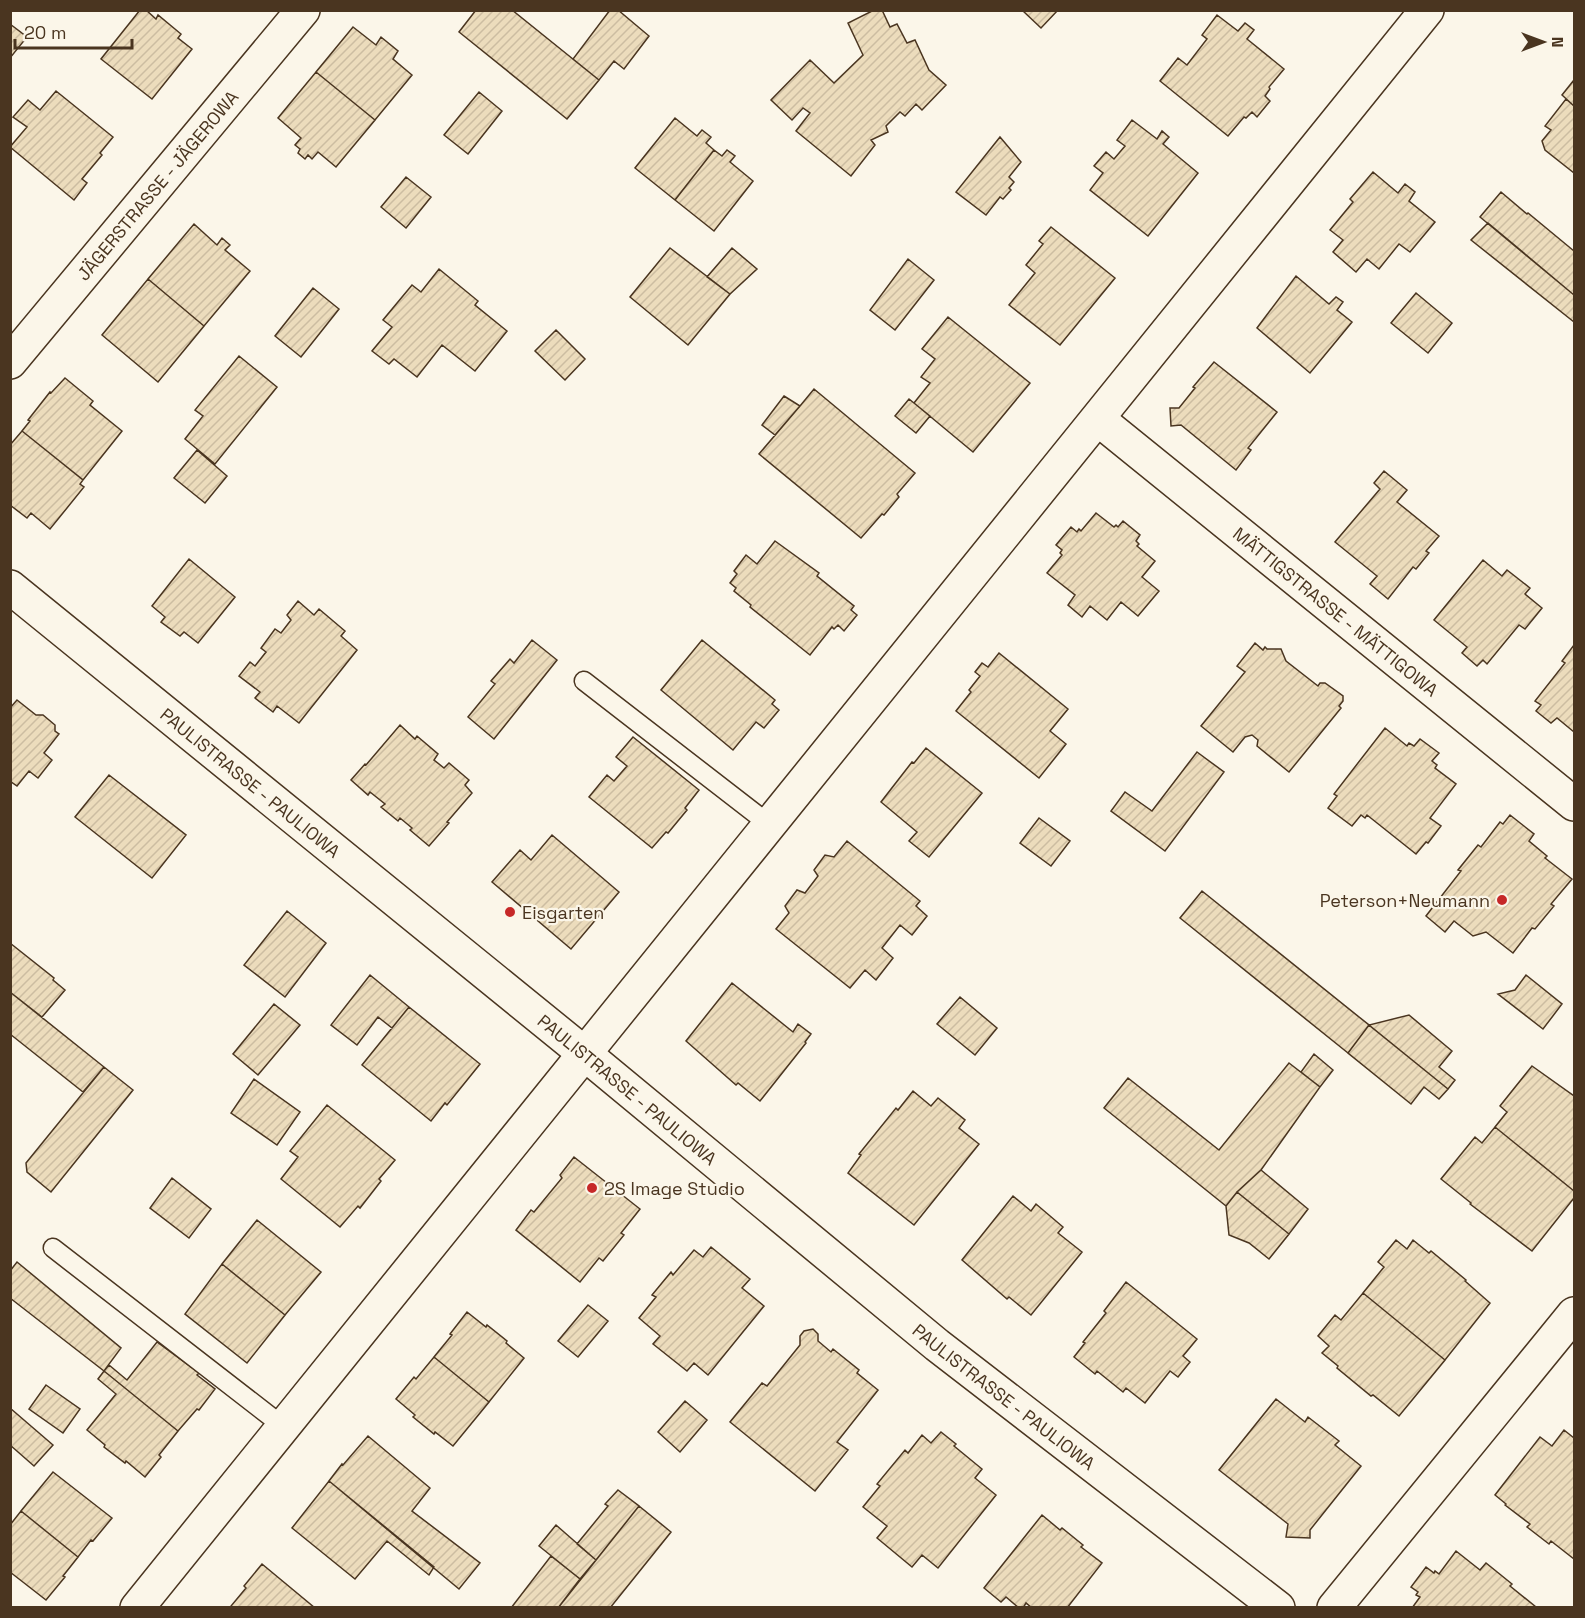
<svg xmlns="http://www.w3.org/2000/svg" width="1585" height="1618" viewBox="0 0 1585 1618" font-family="'Space Grotesk',sans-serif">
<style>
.building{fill:url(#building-hatch);stroke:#4a3520;stroke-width:1.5}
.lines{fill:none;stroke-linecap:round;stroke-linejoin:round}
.service-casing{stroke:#4a3520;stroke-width:21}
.minor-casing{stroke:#4a3520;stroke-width:36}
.service{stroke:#fbf6e9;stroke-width:18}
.minor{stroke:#fbf6e9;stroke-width:33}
.poi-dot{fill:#c62828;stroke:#fbf6e9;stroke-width:2}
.labels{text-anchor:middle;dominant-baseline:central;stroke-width:4.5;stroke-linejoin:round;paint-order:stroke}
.street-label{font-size:18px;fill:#4a3520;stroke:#fbf6e9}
.poi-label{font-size:18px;fill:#4a3520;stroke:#fbf6e9;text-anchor:start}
</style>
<defs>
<pattern id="building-hatch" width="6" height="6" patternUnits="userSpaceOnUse" patternTransform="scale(1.5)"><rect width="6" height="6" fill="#ecdcbc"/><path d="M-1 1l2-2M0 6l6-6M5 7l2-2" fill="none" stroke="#ccbda1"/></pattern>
</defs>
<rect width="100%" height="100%" fill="#fbf6e9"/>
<!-- building -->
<path class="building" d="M140,10H146L156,19L158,15L181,34L178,38L192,49L152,99L101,59Z
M476,10H512L599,80L567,119L459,32Z
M610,10H618L649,36L624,69L614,61L599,80L573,59Z
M874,10H882L890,27L897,24L907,43L915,40L929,70L946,85L922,110L916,104L905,116L900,112L886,126L888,132L871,140L875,145L851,176L796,131L810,113L803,108L792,120L771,100L810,60L834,83L863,55L848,23Z
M1022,10H1058L1041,28Z
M1217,15L1238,31L1245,23L1254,30L1247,39L1284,69L1269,87L1270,89L1265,96L1270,101L1257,117L1252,112L1246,118L1244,117L1228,136L1160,81L1178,58L1187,65L1207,39L1202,35Z
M10,24L27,37L10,58Z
M353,27L376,45L381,37L398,51L393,59L412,75L375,120L316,72Z
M316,72L375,120L336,167L318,152L312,159L308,155L305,159L298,153L300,149L295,145L301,138L278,118Z
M1574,80V106L1562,95Z
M56,91L113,137L100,153L102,155L82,179L87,183L74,200L10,147L27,127L13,117L28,100L40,110Z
M479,92L502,111L468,154L444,135Z
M1566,99L1574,106V173L1545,150L1542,141L1551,130L1545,126Z
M675,118L697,136L702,130L711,137L706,143L714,150L675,200L635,168Z
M1132,120L1157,139L1162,131L1169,137L1163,144L1198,173L1148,236L1090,190L1103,173L1094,166L1106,152L1114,159L1125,146L1117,140Z
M1000,137L1021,162L1009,177L1014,182L1009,188L1011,190L1003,199L1000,197L986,215L956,192Z
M714,150L722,156L727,150L735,156L730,162L753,181L714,231L675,200Z
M1373,172L1398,193L1405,184L1415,192L1409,201L1435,222L1410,252L1399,244L1379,269L1367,259L1356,272L1333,252L1343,240L1330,230L1353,202L1350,199Z
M406,177L431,197L406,228L381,207Z
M1501,192L1527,214L1528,213L1574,251V295L1480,217Z
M1488,223L1574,295V322L1471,240Z
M194,224L217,245L222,238L230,245L225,250L250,271L204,326L148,279Z
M1051,227L1115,278L1060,345L1009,305L1035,273L1026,265L1043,244L1039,241Z
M670,248L730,294L688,345L630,297Z
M732,248L757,269L730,294L707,277Z
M908,259L934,280L895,330L870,310Z
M439,269L478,301L475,305L507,331L475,371L442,345L417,377L394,359L389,364L372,351L392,327L383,320L412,285L421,292Z
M1296,276L1329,304L1336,297L1343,302L1337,310L1352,322L1310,373L1257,328Z
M148,279L204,326L158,382L102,335Z
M313,288L339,309L301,357L275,336Z
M1416,293L1452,323L1428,353L1391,323Z
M948,317L1030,383L973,452L914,403L930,383L921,377L935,359L922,349Z
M556,330L585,359L565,380L535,351Z
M239,356L277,387L215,464L185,439L203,416L195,410Z
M1214,362L1277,412L1248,448L1251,450L1236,470L1181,425L1171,426L1170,408H1179L1195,388L1193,387Z
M65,378L93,401L90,405L122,431L83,480L22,431L30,421L28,420L50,392L51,393Z
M814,389L915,473L897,494L899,497L884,515L882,514L861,538L759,454L800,406Z
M784,396L800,406L775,435L762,425Z
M909,399L930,416L916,433L895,416Z
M22,431L83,480L80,484L84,487L50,529L31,513L27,518L10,505V445Z
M197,450L227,476L205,503L174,478Z
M1384,471L1407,490L1397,502L1439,536L1426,551L1429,553L1416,569L1413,567L1388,599L1370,584L1377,576L1335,542L1380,489L1374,483Z
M1096,513L1114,527L1116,525L1118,527L1123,521L1140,535L1136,541L1139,544L1137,546L1155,561L1142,577L1159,591L1138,616L1121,602L1107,620L1090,606L1082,617L1068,605L1075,595L1047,573L1062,555L1060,553L1062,550L1056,545L1071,527L1077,532L1079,529L1081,531Z
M775,541L819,573L817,576L854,606L851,610L857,615L844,631L838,625L834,629L832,627L810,655L750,607L751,605L734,591L736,588L730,583L737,574L734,571L746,555L757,564Z
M189,559L235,597L198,643L184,632L180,636L161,622L165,617L152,606Z
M1483,560L1502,576L1507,570L1530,588L1525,594L1542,608L1525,629L1519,625L1487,664L1483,660L1477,666L1462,653L1467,647L1434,620Z
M298,601L314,615L319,609L345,631L341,636L357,650L299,723L277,706L273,712L255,698L260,692L239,676L250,662L255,666L266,652L261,648L275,629L281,633L291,620L287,615Z
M532,640L557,660L494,739L468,717L495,684L491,681L510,659L514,663Z
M702,640L775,700L772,704L779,710L764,728L756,722L733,750L661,690Z
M1255,643L1263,650L1265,647L1267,649H1281L1286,661L1318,686L1320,683H1325L1343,696V701L1339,706L1341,708L1289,772L1257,746L1258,740L1252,735L1245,737L1233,752L1201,726L1245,672L1237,666Z
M1574,645V732L1557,718L1551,723L1536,711L1541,705L1535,701L1565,663L1562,661Z
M999,653L1068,709L1050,731L1066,744L1039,778L956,711L971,692L969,690L980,676L975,672L982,663L988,667Z
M17,700L36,715H43L55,725V731L59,734L44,753L52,760L38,778L29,771L17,786L10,781V708Z
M400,725L415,739L417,736L438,754L434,760L444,768L449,763L469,780L465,785L472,793L447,822L449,823L429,846L410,830L412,828L400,818L398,821L381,807L385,804L370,792L368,795L351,780L365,764L366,765Z
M1385,728L1407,746L1409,743L1414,746L1420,739L1439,753L1432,761L1437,765L1435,768L1456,784L1430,818L1441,826L1428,843L1426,842L1416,854L1367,815L1365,818L1361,815L1352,826L1328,808L1337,796L1334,794Z
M633,737L699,790L685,808L687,810L668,833L666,832L652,848L589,797L607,775L614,781L627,766L616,757Z
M926,748L982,793L929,857L909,841L917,832L881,802L912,762L914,763Z
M1197,752L1224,772L1165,851L1111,811L1125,792L1152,811Z
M109,775L186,835L152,878L75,817Z
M1510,815L1534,834L1529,841L1547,856L1545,858L1572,879L1551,904L1554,906L1535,929L1532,928L1513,953L1486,932L1473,936L1454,921L1445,932L1426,916L1461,871L1458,870L1478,845L1481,847L1500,822L1503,824Z
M1039,818L1070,841L1051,866L1020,843Z
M552,835L619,892L571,949L492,882L520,850L531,860Z
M847,841L920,901L916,906L927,916L912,935L900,925L882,948L893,958L876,980L865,970L850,988L776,929L789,913L785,906L797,890L805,893L818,876L814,870L825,855L834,857Z
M1202,891L1369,1025L1348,1053L1180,918Z
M287,911L326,943L285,997L244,965Z
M10,943L54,978L53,980L65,990L42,1017L10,992Z
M370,975L409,1007L392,1028L378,1017L357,1045L331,1025Z
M1526,975L1562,1004L1543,1029L1498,994L1515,990Z
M732,983L793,1032L798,1024L811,1034L805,1042L806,1043L760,1101L738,1083L736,1085L686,1041Z
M10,992L104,1067L83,1092L10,1034Z
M960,997L997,1028L975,1055L937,1024Z
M274,1004L300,1025L258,1075L233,1054Z
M409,1007L480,1064L447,1105L445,1103L431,1121L362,1065Z
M1409,1015L1452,1051L1439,1067L1455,1080L1448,1089L1369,1025Z
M1369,1025L1448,1089L1439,1099L1424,1087L1411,1104L1348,1053Z
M1314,1054L1333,1070L1320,1087L1301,1072Z
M1289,1063L1320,1087L1261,1170L1237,1192L1226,1206L1104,1108L1128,1078L1219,1150Z
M1532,1066L1574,1096V1191L1495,1127L1507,1112L1500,1106Z
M104,1067L133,1090L51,1192L27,1172L26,1163Z
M254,1079L300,1112L277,1145L231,1113Z
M913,1091L931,1106L938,1098L965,1120L959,1128L979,1144L914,1225L848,1173L861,1155L859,1154L896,1108L898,1110Z
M327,1105L395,1160L379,1179L381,1181L360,1208L358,1206L340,1227L281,1179L298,1157L290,1151Z
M1495,1127L1574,1191V1198L1532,1251L1470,1204L1471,1203L1441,1179L1475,1137L1482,1143Z
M574,1157L640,1209L621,1233L624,1235L603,1261L599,1258L580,1282L516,1230L531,1210L534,1212L562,1178L560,1175Z
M1261,1170L1308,1209L1289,1234L1237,1192Z
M172,1178L211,1209L189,1238L150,1208Z
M1237,1192L1289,1234L1269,1259L1249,1243L1229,1235L1226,1206Z
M1013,1196L1031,1211L1036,1204L1063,1227L1058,1233L1082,1252L1031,1315L1009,1297L1007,1299L962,1260Z
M257,1220L321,1272L285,1315L222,1264Z
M1396,1240L1407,1249L1413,1240L1429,1253L1431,1251L1466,1280L1465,1281L1490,1303L1445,1360L1363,1293L1384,1267L1378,1262Z
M711,1247L750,1279L742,1288L764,1306L708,1375L694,1363L687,1371L653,1344L660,1336L639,1318L656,1297L652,1295L671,1272L673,1275L694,1250L703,1257Z
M17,1262L121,1348L104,1371L10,1298V1271Z
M222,1264L285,1315L247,1363L185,1314Z
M1126,1282L1197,1339L1183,1356L1190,1362L1178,1377L1170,1371L1145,1403L1126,1388L1123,1392L1097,1371L1095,1374L1074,1357L1085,1343L1083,1342L1106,1313L1104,1311Z
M1363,1293L1445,1360L1399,1416L1373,1395L1371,1396L1337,1368L1338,1366L1322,1353L1329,1346L1318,1336L1335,1315L1341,1320Z
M588,1305L608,1321L578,1357L558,1341Z
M467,1312L486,1327L487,1325L507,1341L506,1343L524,1358L489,1402L434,1357L452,1335L450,1334Z
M813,1329L818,1334V1341L831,1352L833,1349L859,1370L857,1373L878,1390L837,1442L848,1450L815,1491L730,1422L762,1383L767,1386L800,1345V1336L804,1331Z
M157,1342L199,1373L197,1375L215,1389L199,1410L197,1409L178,1431L104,1371L109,1365L127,1380Z
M434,1357L489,1402L453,1446L435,1432L434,1434L413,1417L415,1415L396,1399L414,1377L416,1379Z
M104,1371L178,1431L159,1455L161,1457L145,1477L126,1461L125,1463L104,1447L105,1445L87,1430L116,1394L98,1379Z
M46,1385L80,1409L63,1433L29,1409Z
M1276,1399L1305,1422L1308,1417L1339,1441L1335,1445L1361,1466L1310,1530V1538L1286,1537L1288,1524L1219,1470Z
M685,1401L707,1420L680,1452L658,1432Z
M10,1408L53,1445L34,1466L10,1445Z
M1564,1430L1574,1438V1559L1551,1541L1549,1544L1527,1527L1530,1524L1505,1505L1506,1504L1495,1495L1540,1437L1552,1446Z
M941,1432L956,1444L954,1446L982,1469L975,1478L996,1495L938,1568L922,1555L912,1567L877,1538L887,1526L863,1507L880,1486L877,1484L905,1450L908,1453L922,1435L931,1443Z
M368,1436L430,1488L412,1511L480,1563L459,1589L329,1481L342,1464L343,1465Z
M53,1472L112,1518L93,1541L91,1540L78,1557L21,1511Z
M329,1481L434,1567L429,1575L387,1541L355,1579L292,1528Z
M618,1490L639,1506L596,1560L577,1544L608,1506L605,1504Z
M639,1506L671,1532L610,1608H558Z
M21,1511L78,1557L63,1576L65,1577L46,1600L10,1572V1525Z
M1042,1515L1060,1530L1062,1528L1083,1545L1081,1547L1102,1563L1067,1608H1032L1026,1603L1023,1608H1019L1006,1597L1001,1602L984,1588Z
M556,1525L596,1560L580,1579L539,1546Z
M1456,1551L1480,1570L1486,1563L1512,1584L1510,1586L1536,1607L1412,1608L1420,1597L1416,1595L1418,1592L1411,1587L1426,1567L1434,1573L1435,1571L1439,1574Z
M551,1556L580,1579L558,1608H511Z
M262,1564L315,1608H232L231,1606L246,1588L244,1586Z"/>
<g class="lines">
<!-- service casing -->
<g class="service-casing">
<path id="service" d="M584,681L770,825
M53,1248L284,1427"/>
</g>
<!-- minor casing -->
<g class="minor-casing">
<g id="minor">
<path id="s1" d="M10,362L303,10"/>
<path id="s2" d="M1098,419L1574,804"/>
<path id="s3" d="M10,587L585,1054L937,1345L1278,1608"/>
<path d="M137,1608L1427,10"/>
<path d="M1334,1608L1574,1314"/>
</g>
</g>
<!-- service -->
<use href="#service" class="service"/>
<!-- minor -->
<use href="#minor" class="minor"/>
</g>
<!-- markers -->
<g class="poi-dot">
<circle cx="1502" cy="900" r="6"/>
<circle cx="510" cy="912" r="6"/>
<circle cx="592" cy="1188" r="6"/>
</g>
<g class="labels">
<!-- street labels -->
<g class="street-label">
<text stroke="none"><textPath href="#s1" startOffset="230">JÄGERSTRASSE - JÄGEROWA</textPath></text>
<text stroke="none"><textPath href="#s2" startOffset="306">MÄTTIGSTRASSE - MÄTTIGOWA</textPath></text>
<text stroke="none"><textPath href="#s3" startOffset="310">PAULISTRASSE - PAULIOWA</textPath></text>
<text stroke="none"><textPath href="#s3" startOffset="796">PAULISTRASSE - PAULIOWA</textPath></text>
<text stroke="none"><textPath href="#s3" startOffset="1282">PAULISTRASSE - PAULIOWA</textPath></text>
</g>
<!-- poi labels -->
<g class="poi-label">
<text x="1490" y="900" text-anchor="end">Peterson+Neumann</text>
<text x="522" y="912">Eisgarten</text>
<text x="604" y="1188">2S Image Studio</text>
</g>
</g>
<!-- border -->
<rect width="1585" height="1618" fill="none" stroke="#4a3520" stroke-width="24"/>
<!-- north arrow -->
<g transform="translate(1543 42) rotate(90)" stroke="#fbf6e9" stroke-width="4.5" paint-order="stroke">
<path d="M0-4.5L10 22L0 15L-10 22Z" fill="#4a3520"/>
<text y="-9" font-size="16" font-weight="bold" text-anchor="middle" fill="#4a3520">N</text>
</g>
<!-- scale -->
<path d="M15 39v9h117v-9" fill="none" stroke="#4a3520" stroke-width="3"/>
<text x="24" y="39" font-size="18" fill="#4a3520" stroke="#fbf6e9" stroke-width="4.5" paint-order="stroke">20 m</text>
</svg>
